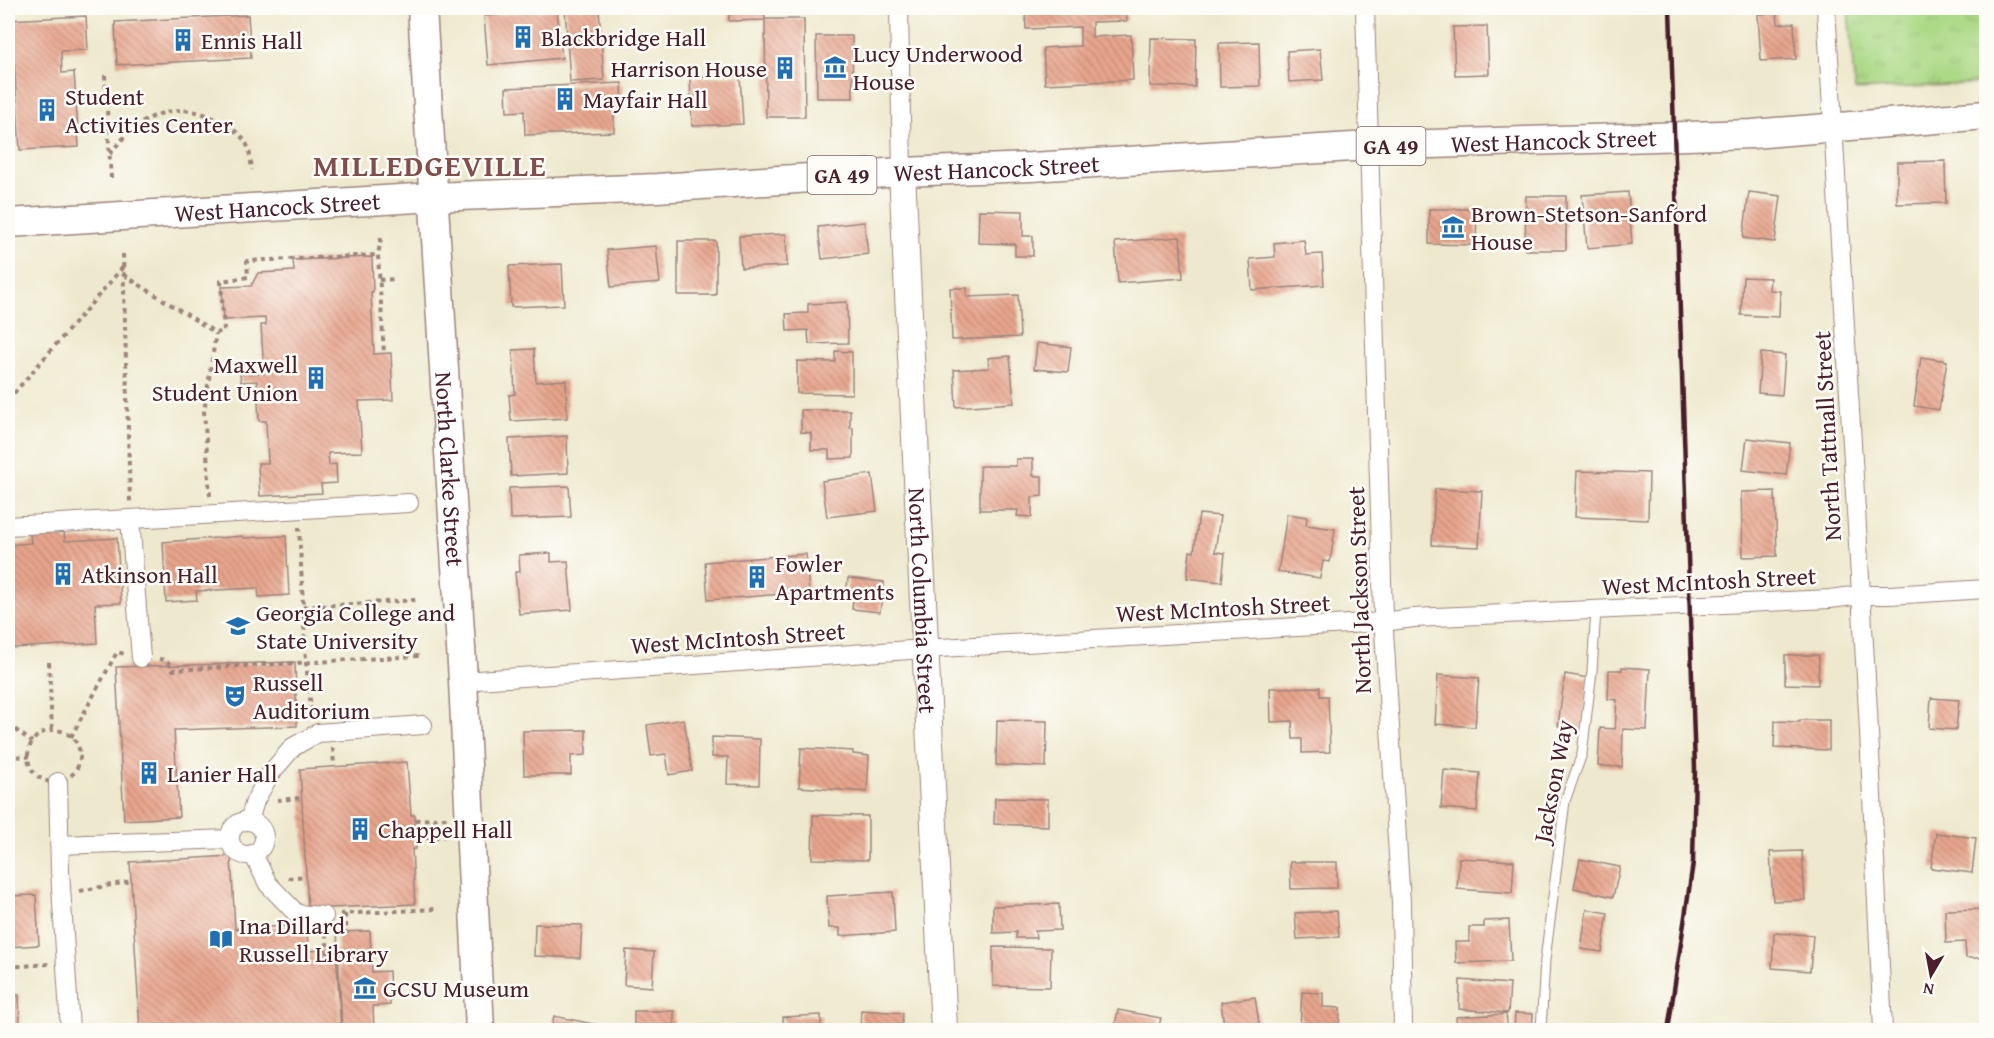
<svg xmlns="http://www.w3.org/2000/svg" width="1994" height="1038" viewBox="0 0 1994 1038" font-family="'Gentium Book Plus',serif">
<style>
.park{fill:url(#park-tufts);stroke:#7a7c58;stroke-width:1.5}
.building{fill:url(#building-back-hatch)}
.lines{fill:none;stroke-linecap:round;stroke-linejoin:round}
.lane-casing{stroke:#9c847c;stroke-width:11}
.street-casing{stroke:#9c847c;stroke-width:20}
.secondary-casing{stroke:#9c847c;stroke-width:28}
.primary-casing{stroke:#9c847c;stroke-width:31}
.path{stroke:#9c847c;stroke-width:4;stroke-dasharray:4.5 4.5;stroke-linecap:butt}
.lane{stroke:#fff;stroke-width:9}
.street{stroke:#fff;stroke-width:18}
.secondary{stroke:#fff;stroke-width:26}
.primary{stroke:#fff;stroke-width:28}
.rail{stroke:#4a1f2b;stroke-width:4.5}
.labels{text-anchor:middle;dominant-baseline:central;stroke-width:5;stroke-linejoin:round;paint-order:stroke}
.shield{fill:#fdfcf7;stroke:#806168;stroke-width:1.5}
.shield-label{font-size:22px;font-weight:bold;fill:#4a1f2b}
.poi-label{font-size:24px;fill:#4a1f2b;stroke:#fdfcf7;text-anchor:start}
.street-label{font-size:24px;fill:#4a1f2b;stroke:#fdfcf7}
.district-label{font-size:30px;font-weight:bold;letter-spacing:1.5px;fill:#814e4d;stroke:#fdfcf7}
</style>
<defs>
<pattern id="park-tufts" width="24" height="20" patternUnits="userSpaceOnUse" patternTransform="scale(1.5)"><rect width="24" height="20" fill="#abd985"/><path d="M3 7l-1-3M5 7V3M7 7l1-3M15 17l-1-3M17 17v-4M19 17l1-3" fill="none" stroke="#95ba73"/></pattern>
<pattern id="building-back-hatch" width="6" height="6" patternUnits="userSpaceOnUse" patternTransform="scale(1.5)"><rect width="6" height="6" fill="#e8a58d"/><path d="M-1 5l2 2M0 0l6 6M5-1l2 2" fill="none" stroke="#be8673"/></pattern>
</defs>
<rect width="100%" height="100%" fill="#fdfcf7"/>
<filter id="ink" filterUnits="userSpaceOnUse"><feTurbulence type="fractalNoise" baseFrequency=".0167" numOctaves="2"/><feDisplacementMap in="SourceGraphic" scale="12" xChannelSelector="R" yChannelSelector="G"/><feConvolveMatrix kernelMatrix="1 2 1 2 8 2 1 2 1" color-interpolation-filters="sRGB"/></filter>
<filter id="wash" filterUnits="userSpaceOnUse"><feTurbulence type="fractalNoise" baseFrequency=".008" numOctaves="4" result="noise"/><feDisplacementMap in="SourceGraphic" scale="24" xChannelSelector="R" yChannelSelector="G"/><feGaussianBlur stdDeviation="1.35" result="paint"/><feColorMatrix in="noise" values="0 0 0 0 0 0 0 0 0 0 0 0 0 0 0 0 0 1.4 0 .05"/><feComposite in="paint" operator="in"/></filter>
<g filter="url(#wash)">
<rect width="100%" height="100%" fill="#eee9ce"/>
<!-- park -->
<path class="park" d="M1869,8H1986V83L1855,90L1848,10H1869Z"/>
<g id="blocks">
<!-- building -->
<path class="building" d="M565,8H599L604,80L570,82Z
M729,8H764L765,20L729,21Z
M1025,8H1126L1127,21L1092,22V37L1131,35L1133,80L1045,84L1043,48L1080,46V27L1026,29Z
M557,9L562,58L488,65L484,16Z
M1777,13L1778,24L1794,23L1796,59L1761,61L1758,14Z
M248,15L251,58L117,65L115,22Z
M86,16L88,50L61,51L62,73L74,72L79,147L20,150L14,63L8,64V20Z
M765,19H804L805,117H766Z
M1487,26L1489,74L1455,75L1453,27Z
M816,36H852L853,98H817Z
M1151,38L1196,39L1195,87L1150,86Z
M1259,42L1260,86L1220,87L1219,43Z
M1320,49L1323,80L1289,82L1287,51Z
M740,75L743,124L692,126L690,78Z
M622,83L623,110L614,111V132L525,135L524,111L507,112L506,88Z
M1945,161L1946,203L1897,204V162Z
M1628,192L1632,244L1587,248L1582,195Z
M1749,192L1781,196L1775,242L1743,238Z
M1526,196H1566V250H1525Z
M1429,209H1477L1476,245L1429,244Z
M979,210L1023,211V236H1033V256H1015V244L978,243Z
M864,222L868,254L822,259L818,227Z
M786,234L787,266L741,268L739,236Z
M1180,237L1183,278L1118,283L1115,242Z
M1304,240L1306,255L1322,254L1324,285L1252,290L1250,259L1275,257L1274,243Z
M678,241H716V295H678Z
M656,246L660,283L611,287L607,250Z
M372,257L373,292H371L374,354L391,353L393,400L359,401L362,452L328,453L329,465L336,464L337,483L321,484L322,493L260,496L258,463H268L266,421H259L257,381L241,382L240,374L264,373L261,325H266L265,318L223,320L222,287L251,286L258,273L294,271L293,260Z
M562,264L564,305L511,307L509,266Z
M1743,277L1770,278L1769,290L1780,291L1779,317L1741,315Z
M950,288H967V297L1018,295L1020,337L952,340Z
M847,302L848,343L809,344L808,330L787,331L786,314L808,313V304Z
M1037,343L1071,347L1068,372L1034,369Z
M534,349L536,382L566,380L567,418L511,421L509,395L515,394L513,350Z
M835,351L852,352V394L797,393V361L835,362Z
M1761,353L1785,355L1782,395L1758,393Z
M1010,356L1014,403L956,407L954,370L989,368L988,358Z
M1921,357L1947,361L1939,410L1914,406Z
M801,410H850V428H853V458L829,459V450H811V433L801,432Z
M567,436L568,473L511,476L509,439Z
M1747,438L1790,443L1786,475L1743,470Z
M1016,459H1033V476H1042V496L1032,497V517L1017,516L1018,510H980V466H1016Z
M1577,471L1649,473L1648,520L1575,517Z
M872,474L877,511L827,517L822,481Z
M569,486L571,517L510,519L509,488Z
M1435,489L1482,491L1479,547L1432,545Z
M1775,491L1777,556L1743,557L1741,492Z
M1199,514L1220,516L1215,552L1225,553L1222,582L1187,578L1190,551L1194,552Z
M1287,514L1307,517L1306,525L1335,529L1330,562L1323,561L1320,578L1278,572Z
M64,531L65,541L117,538L121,603L95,604L97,643L12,648L10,616H8V545L31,543L30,533Z
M243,536V538L286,536L289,595L259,597L258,588L196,591L197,600L166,602L163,542Z
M551,553V562L568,561L572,610L519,614L515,572H520L519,555Z
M806,554L809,592L708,600L705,562Z
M848,578L884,582L880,612L852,609L853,599L846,598Z
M1785,655H1819L1818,685L1785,684Z
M295,662L297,726L174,730L179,817L124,820L116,667Z
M1622,667L1650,669L1647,730L1623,729L1622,767L1598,766L1600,728L1615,729L1617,700L1608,699L1609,670H1622Z
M1565,674L1589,678L1582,730L1558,726Z
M1438,675L1479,678L1475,727L1435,724Z
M1320,687V696H1328L1330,752L1302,753V739H1293L1292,721L1271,722L1270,688Z
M1931,698L1959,700L1956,730L1929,728Z
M684,719L692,771L669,775L666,754L651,756L647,725Z
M997,720L1047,721L1046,767L996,765Z
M1800,720H1829V750L1774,748L1775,721L1800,722Z
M586,730V755L571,756V775H524L523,731Z
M712,737L760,739L759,785L727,784L728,757H712Z
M801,748L853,751V754L869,756L867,792L799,787Z
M407,762L411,815H415V820L416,849H412L415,904L308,909L300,769Z
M1444,770L1480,773L1477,811L1441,808Z
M995,798L1048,799V826L994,824Z
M813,815L868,816V860L812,859Z
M1936,833L1976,838L1972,873L1931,868Z
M1802,851L1805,900L1773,901L1770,852Z
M231,856L235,929L307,925L308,951L336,949L341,1030H140L130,862Z
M1459,858L1514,861L1512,893L1457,889Z
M1580,859L1620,867L1613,897L1574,888Z
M1290,862H1337V888L1291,889Z
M893,892L895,932L840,936V928H829L827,896Z
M36,895L39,945L8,947V896Z
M1059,904L1060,930L1035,931L1036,938H1016V932L993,933V906Z
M1587,909L1608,913L1602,952L1581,949Z
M1986,909V958H1966L1965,942L1946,943L1945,910Z
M1337,911L1339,937L1297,939L1295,913Z
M1509,920L1511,961L1456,963L1455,942H1469V927H1484V921Z
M535,924L582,925L580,958L534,956Z
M370,931L372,972L389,971L390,1005L373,1006L374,1030H342L337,932Z
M1774,933L1813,935L1810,971L1772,968Z
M993,947L1051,948L1050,987L993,986Z
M626,950L654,952L652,987L624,985Z
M1460,980L1510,984L1508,1013L1459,1009Z
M1302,992L1323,993V1007L1340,1008L1339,1028L1300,1026Z
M19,995L20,1030H8V996Z
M1255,997L1260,1030H1219V1027L1224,1026L1221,1002Z
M861,1010L903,1013L901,1030H860Z
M1118,1010L1161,1018L1158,1030H1114Z
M634,1011H674V1026H710V1030H634Z
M1515,1013L1533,1014L1532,1030H1514Z
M1506,1014L1508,1030H1457L1456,1017Z
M821,1015V1030H784L783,1017Z
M554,1016L603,1026L602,1030H551Z
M757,1026V1030H727V1029Z"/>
</g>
</g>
<g filter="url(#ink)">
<use href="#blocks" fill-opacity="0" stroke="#9c847c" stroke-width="1.5"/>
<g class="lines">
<!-- lane casing -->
<g class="lane-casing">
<path id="lane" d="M1541,1030L1545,960L1565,801L1582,754L1592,671L1596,610"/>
</g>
<!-- street casing -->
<g class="street-casing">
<path id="street" d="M899,8L902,172
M1365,8L1383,615L1401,903L1403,1030
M1826,8L1868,711L1883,1030
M130,519L141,658
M8,526L409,503
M463,681L924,649L1383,622L1413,618L1704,605L1830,599L1860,595H1890L1986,589
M58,782L60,871L70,1030
M249,821L255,801L270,774L293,747L318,733L423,725
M230 838a17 17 0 1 1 34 0a17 17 0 1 1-34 0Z
M59,845L230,839
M253,854L268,884L297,914L324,916"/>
</g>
<!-- secondary casing -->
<g class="secondary-casing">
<g id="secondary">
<path id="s1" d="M902,172L944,1030"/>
</g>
</g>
<!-- primary casing -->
<g class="primary-casing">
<g id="primary">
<path id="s2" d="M422,8L463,681L480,1030"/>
<path id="s3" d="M8,223L433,197L657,188L902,172L1031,167L1369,146L1752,134L1986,115"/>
</g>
</g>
<!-- path -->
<path class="path" d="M105,75L111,178
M110,154C138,116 177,96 221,122C230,127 241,134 246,143C250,150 251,162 252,170
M381,238L378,255L384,353
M123,254L130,503
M124,275L216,333
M379,280L395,279
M216,333L224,331L221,281L248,277L247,261L378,255
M8,400L123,267
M210,496L204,411L216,333
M299,527L306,663L312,717
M303,607L416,600
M159,659L165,660L172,666L173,670L419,656
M49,662L52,731
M8,724L32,742
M28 756a26 26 0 1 1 52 0a26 26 0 1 1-52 0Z
M71,737L117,652L125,654
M333,748L334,767
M8,756L29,757
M277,800L302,798
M415,820L447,818
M416,839L448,836
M288,878L306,876
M80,891L132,881
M340,914L436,909
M345,914L347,934
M326,933L328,955
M8,967L49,964"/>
<!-- lane -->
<use href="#lane" class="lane"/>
<!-- street -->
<use href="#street" class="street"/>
<!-- secondary -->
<use href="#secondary" class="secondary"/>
<!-- primary -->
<use href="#primary" class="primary"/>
<!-- rail -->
<path class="rail" d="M1668,1030L1693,863L1695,769L1670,8"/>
</g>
</g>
<!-- icons -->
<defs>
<g id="building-bare" transform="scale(1.8)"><path d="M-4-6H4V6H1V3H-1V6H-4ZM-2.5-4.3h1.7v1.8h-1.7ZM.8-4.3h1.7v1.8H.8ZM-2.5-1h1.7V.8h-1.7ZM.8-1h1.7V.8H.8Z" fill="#1f6fb2" stroke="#fdfcf7" stroke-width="2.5" paint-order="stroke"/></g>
<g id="museum-bare" transform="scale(1.8)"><path d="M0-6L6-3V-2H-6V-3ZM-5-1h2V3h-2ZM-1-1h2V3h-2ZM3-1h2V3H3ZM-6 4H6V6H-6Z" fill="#1f6fb2" stroke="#fdfcf7" stroke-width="2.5" paint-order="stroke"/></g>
<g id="university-bare" transform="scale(1.8)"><path d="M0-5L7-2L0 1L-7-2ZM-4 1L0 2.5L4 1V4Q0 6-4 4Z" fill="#1f6fb2" stroke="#fdfcf7" stroke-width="2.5" paint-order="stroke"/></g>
<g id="theatre-bare" transform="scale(1.8)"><path d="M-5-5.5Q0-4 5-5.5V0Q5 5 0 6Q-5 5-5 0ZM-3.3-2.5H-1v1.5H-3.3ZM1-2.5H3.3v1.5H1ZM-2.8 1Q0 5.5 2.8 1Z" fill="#1f6fb2" stroke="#fdfcf7" stroke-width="2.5" paint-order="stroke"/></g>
<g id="library-bare" transform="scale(1.8)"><path d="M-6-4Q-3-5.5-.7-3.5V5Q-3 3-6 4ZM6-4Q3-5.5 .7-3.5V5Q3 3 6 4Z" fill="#1f6fb2" stroke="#fdfcf7" stroke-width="2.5" paint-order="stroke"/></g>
</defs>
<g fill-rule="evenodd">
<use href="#building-bare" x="523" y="37"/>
<use href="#building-bare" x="183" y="40"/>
<use href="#museum-bare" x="835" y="67"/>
<use href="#building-bare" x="785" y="68"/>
<use href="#building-bare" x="565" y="99"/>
<use href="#building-bare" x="47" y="110"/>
<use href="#museum-bare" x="1453" y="227"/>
<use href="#building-bare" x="316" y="378"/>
<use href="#building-bare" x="63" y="574"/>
<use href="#building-bare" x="757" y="577"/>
<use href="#university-bare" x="238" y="626"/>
<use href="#theatre-bare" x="235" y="696"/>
<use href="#building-bare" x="149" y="773"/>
<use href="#building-bare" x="360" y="829"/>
<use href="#library-bare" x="221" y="939"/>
<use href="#museum-bare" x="365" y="988"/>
</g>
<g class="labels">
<!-- shield labels -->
<g class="shield">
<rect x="1356.5" y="127" width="69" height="38" rx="4.5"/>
<rect x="807.5" y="156" width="69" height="38" rx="4.5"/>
</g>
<g class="shield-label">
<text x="1391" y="146">GA 49</text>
<text x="842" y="175">GA 49</text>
</g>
<!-- poi labels -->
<g class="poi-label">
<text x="541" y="37">Blackbridge Hall</text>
<text x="201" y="40">Ennis Hall</text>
<text x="853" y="53">Lucy Underwood<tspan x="853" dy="28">House</tspan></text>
<text x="767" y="68" text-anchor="end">Harrison House</text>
<text x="65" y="96">Student<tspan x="65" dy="28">Activities Center</tspan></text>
<text x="583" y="99">Mayfair Hall</text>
<text x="1471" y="213">Brown-Stetson-Sanford<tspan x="1471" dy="28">House</tspan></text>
<text x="298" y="364" text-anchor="end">Maxwell<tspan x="298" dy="28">Student Union</tspan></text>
<text x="775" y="563">Fowler<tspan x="775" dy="28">Apartments</tspan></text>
<text x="81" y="574">Atkinson Hall</text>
<text x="256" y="612">Georgia College and<tspan x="256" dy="28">State University</tspan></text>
<text x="253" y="682">Russell<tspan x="253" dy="28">Auditorium</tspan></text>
<text x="167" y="773">Lanier Hall</text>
<text x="378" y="829">Chappell Hall</text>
<text x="239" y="925">Ina Dillard<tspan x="239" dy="28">Russell Library</tspan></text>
<text x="383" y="988">GCSU Museum</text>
</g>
<!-- street labels -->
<g class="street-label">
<text stroke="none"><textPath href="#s3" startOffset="1548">West Hancock Street</textPath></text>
<text stroke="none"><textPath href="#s3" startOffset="990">West Hancock Street</textPath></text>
<text stroke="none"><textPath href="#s3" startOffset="270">West Hancock Street</textPath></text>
<text transform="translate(1827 436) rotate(-93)">North Tattnall Street</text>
<text stroke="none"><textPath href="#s2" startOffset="462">North Clarke Street</textPath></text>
<text transform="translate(1709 581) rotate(-3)">West McIntosh Street</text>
<text transform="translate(1359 590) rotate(-92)">North Jackson Street</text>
<text stroke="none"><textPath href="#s1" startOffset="429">North Columbia Street</textPath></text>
<text transform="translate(1223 608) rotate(-3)">West McIntosh Street</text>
<text transform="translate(738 638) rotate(-4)">West McIntosh Street</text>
<text transform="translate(1553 781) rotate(-79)">Jackson Way</text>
</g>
<!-- district labels -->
<g class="district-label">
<text x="430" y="165">MILLEDGEVILLE</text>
</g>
</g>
<!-- margin -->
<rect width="1994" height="1038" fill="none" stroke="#fdfcf7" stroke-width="30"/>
<!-- north arrow -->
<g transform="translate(1931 975) rotate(190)" stroke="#fdfcf7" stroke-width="4.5" paint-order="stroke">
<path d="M0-4.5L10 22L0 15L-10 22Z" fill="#4a1f2b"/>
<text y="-9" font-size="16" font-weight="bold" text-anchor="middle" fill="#4a1f2b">N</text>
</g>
</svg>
